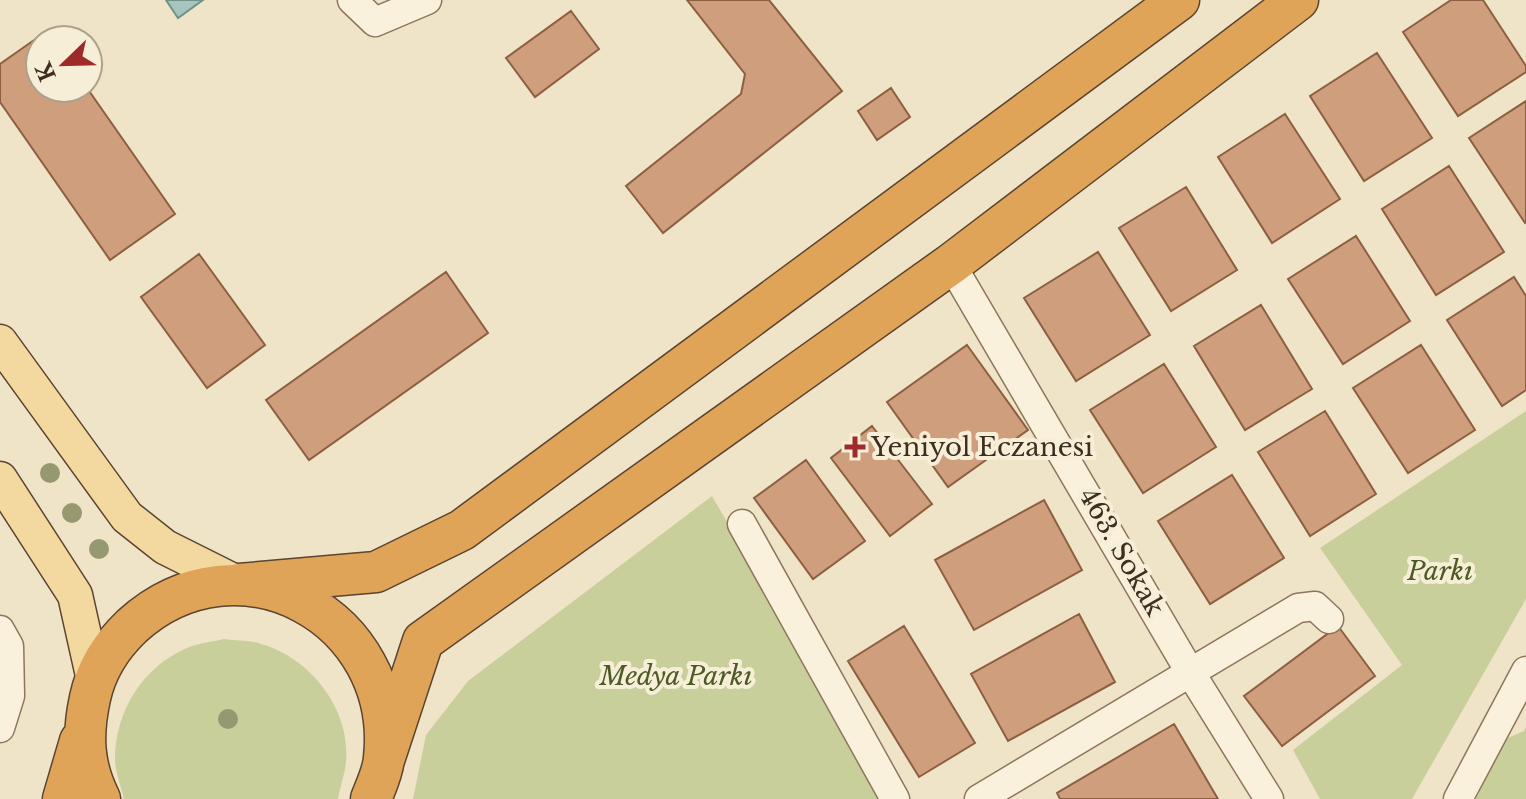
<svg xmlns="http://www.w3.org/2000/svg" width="1526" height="799" viewBox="0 0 1526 799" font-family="'Libre Baskerville',serif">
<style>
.green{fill:#c9cf9b}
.water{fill:#a9c4bc;stroke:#6f938a;stroke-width:2}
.building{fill:#cf9f7d;stroke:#8d5f41;stroke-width:2}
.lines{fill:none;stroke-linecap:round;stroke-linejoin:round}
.minor-casing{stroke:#8d765c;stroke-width:31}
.major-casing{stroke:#5b4430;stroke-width:37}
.highway-casing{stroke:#5b4430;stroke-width:43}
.minor{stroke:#faf1dc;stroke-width:28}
.major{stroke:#f3d9a0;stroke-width:34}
.highway{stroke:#e0a458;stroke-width:40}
.tree{fill:#96986f}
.poi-dot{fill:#9e2a2b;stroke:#f7eed8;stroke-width:3}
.labels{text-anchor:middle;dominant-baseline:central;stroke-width:8;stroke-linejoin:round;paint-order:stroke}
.poi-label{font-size:26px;fill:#3d2e20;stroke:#f7eed8;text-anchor:start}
.street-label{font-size:26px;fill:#3d2e20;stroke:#f7eed8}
.park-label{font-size:26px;font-style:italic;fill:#4d5a26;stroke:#f7eed8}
</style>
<rect width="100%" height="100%" fill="#f0e4c8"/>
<!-- green -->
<path class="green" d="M1526,411V599L1412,799H1320L1293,750L1402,665L1320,548Z
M712,496L878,782L885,799H413L426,735L468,681Z
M224,639C236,641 250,640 261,644C311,658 351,710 346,762C345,774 340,787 338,799H124C121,787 116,774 115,762C114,713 142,667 187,648C198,643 212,642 224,639Z
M1526,727V799H1476L1505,739L1524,731Z"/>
<!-- water -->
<path class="water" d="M166,0H203L178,18Z"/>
<!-- building -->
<path class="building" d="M687,0H769L842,91L663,233L626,186L741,94L745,74Z
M1451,0H1483L1526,66V72L1458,116L1403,32Z
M571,11L599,49L535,97L506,58Z
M47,31L54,40H40V88H87L175,214L110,260L0,102V64Z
M1377,53L1432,138L1364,181L1310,96Z
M891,88L910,117L877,140L858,111Z
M1526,101V222L1525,223L1469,138Z
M1285,114L1340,199L1272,243L1218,157Z
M1449,166L1504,252L1436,295L1382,209Z
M1186,187L1237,270L1171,311L1119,228Z
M1356,236L1410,321L1343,364L1288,279Z
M1098,252L1150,335L1076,381L1024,298Z
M199,254L265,345L207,388L141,297Z
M446,272L488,333L309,460L266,400Z
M1514,277L1526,296V390L1502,406L1447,320Z
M1261,305L1312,389L1245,430L1194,346Z
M967,345L1028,430L948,487L887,402Z
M1421,345L1475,430L1408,473L1353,388Z
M1164,364L1216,447L1143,493L1090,410Z
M1325,411L1376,494L1310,536L1258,452Z
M872,426L932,504L890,536L831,458Z
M806,460L865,541L813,579L754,498Z
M1232,475L1284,558L1210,604L1158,521Z
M1044,500L1082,570L974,630L935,560Z
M1079,614L1115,682L1008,741L971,674Z
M904,626L975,743L919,777L848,661Z
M1338,626L1375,676L1282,746L1244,696Z
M1174,724L1218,799H1060L1057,793Z"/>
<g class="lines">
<!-- minor casing -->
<g class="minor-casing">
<path id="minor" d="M352,0L375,22L427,0
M951,264L1190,672L1269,799
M742,524L895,799
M0,630L9,646L10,696L0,728
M979,799L1298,608L1315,606L1329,619
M1458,799L1526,671"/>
</g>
<!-- major casing -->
<g class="major-casing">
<path id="major" d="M0,342L127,517L165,547L239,584
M0,479L75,595L94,680"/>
</g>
<!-- highway casing -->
<g class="highway-casing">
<path id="highway" d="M239,584L376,572L462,530L1179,0
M384,760L423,641L951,264L1298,0
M63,799L80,741
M100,799C83,765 82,735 90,698C96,670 111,646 132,626C239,529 399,617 384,758C383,772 376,786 371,799"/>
</g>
<!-- minor -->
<use href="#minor" class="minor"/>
<!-- major -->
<use href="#major" class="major"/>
<!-- highway -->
<use href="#highway" class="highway"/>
</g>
<!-- trees -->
<g class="tree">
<circle cx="50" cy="473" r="10"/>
<circle cx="72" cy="513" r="10"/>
<circle cx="99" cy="549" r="10"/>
<circle cx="228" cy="719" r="10"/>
</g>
<!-- markers -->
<path class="poi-dot" d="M851 435h8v8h8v8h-8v8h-8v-8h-8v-8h8z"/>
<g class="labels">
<!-- poi labels -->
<g class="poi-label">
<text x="871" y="447">Yeniyol Eczanesi</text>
</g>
<!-- street labels -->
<g class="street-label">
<text transform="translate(1122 552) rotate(60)">463. Sokak</text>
</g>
<!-- park labels -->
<g class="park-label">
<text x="1440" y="571">Parkı</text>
<text x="676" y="676">Medya Parkı</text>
</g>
</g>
<!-- north arrow -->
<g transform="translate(64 64) rotate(247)"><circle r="38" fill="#f7eed8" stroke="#ada18e" stroke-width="2"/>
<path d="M0-6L14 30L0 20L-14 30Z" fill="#9e2a2b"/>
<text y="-12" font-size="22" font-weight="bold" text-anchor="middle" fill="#3d2e20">K</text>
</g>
</svg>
